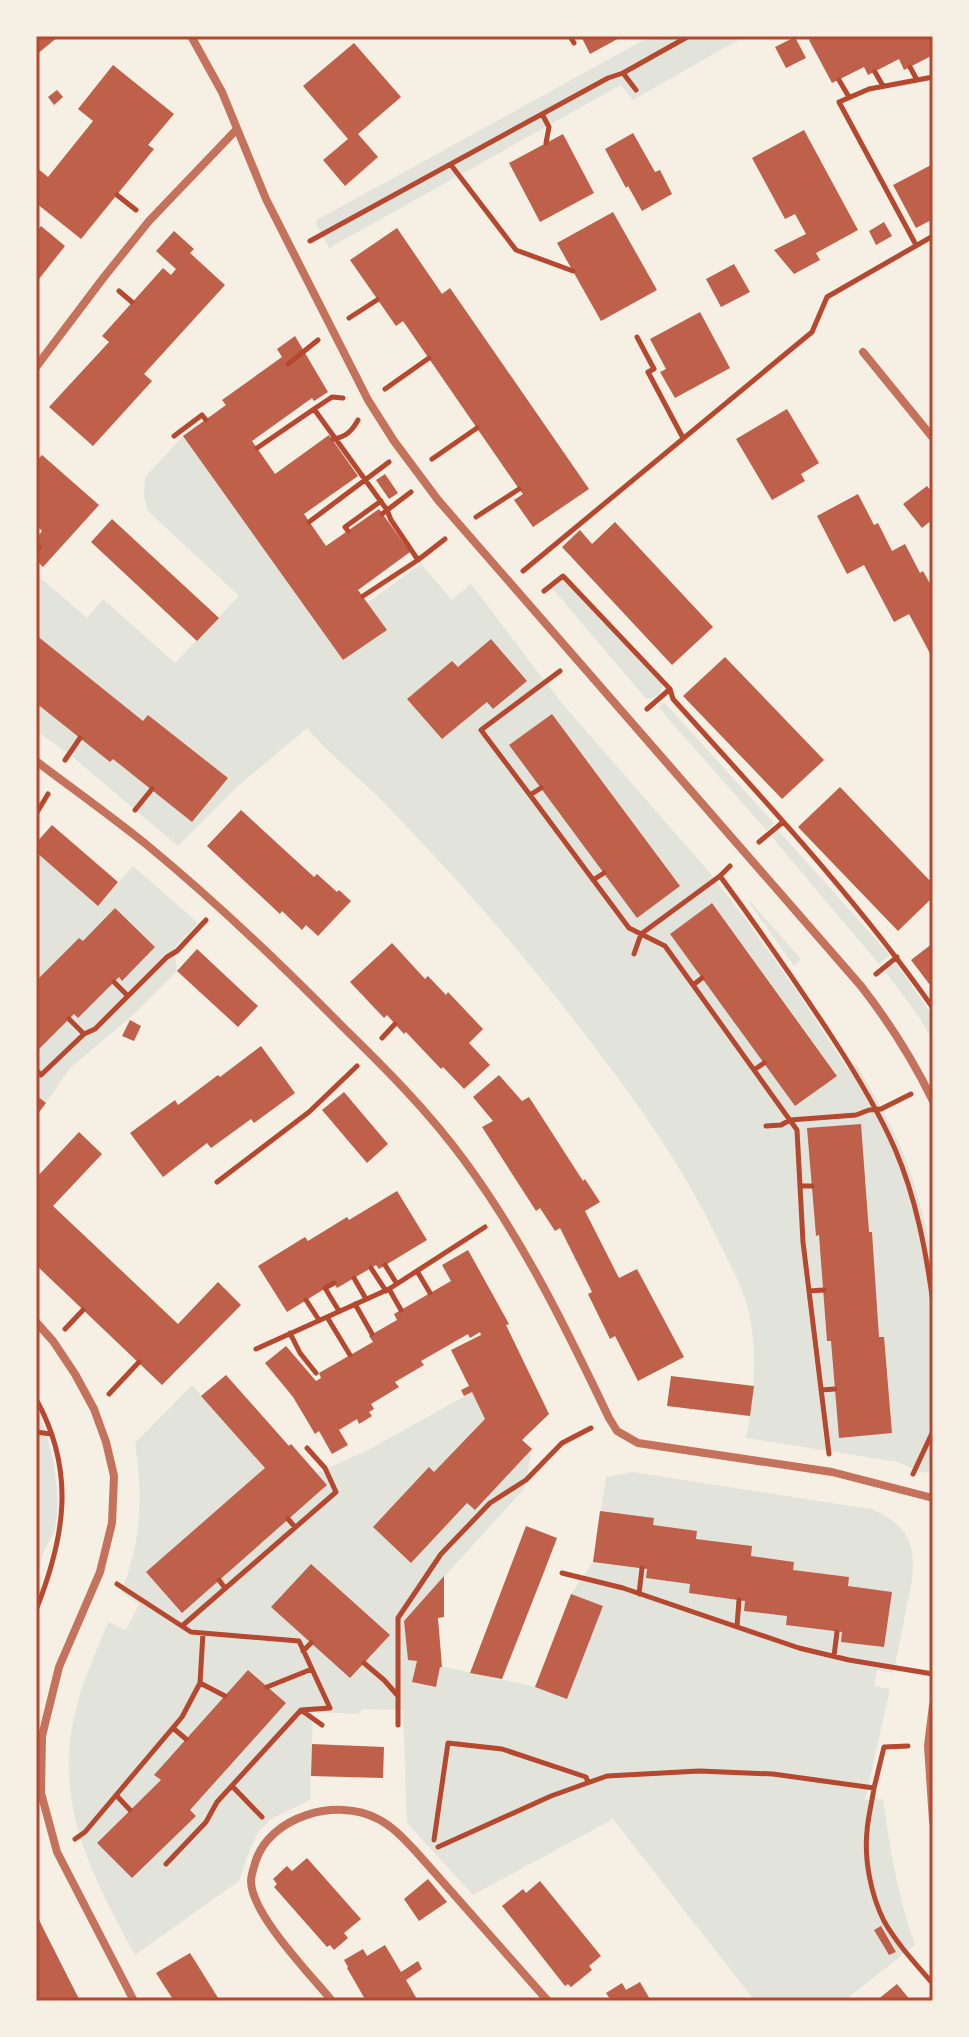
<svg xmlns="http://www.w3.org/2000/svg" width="969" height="2037" viewBox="0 0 969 2037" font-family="'Fira Sans Condensed',sans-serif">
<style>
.green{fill:#e2e4dc;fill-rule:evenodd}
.building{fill:#bf614a}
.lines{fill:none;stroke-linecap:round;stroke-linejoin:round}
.path{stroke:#b5482f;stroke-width:5}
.minor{stroke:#c5725c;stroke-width:8}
.neatline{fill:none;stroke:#b5482f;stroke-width:3}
</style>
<rect width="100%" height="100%" fill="#f6efe4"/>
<!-- green -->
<path class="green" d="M651,36H745L633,100L621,85L329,248L315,221Z
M183,436L343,660L386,630L367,603L421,564L452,600L471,584L560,701L709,872L747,921L798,993L847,1068L856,1064C870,1087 883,1110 895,1135C914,1174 924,1217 933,1259V1470L923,1473L898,1462L746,1438C754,1396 758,1354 749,1312C743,1287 729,1263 718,1240C683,1166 636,1101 587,1037C526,957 459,880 389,808C363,780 331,757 307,728L237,787L178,846L68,753L36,731V574L87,618L103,599L175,663L239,596L148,511L144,497L145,477ZM712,903L837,1075L796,1106L670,934Z
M564,579L662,683C662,693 658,698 647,699L642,694L553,589Z
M664,702L774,823L767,831L658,707Z
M777,829L890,955L879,964L770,835Z
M36,852L98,905L133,866L198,923L174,949L177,971L132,1016L70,1068L46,1103L36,1095Z
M750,901L801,959L794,966L749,903Z
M893,964L897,965L933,1016V1041L919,1017L885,971Z
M192,1385L264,1467L291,1444L317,1473L368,1450L472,1392L485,1418L492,1411L532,1449L524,1489L404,1621L408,1659L535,1687L567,1698L603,1606L571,1594L593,1562L606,1477L632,1472L871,1509C923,1530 916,1565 906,1610C902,1631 898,1652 893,1673L877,1670L874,1686L890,1689L865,1800L883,1799C890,1849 898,1898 915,1945L844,2001H755L613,1819L473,1895L407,1823L403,1710L363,1709L358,1714L313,1712L310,1800L271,1819L258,1832L249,1852L239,1881L135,1955C92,1876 52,1802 76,1709C83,1679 97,1651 108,1622L126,1630L139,1604L121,1592C142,1540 143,1497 135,1443Z
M36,1411C53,1439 63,1501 54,1532C52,1538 47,1543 45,1549C41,1558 39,1569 36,1579Z"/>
<!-- building -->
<path class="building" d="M36,36H59L36,55Z
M581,36H623L590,54Z
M816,36H933V55L904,70L899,59L868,75L864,67L832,83L809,40Z
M795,37L806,58L786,68L775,47Z
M354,43L401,97L358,134L378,157L345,186L323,160L348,139L303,86Z
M113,65L174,114L148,145L154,149L81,239L36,203V167L48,177L93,121L78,109Z
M57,90L63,97L54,105L48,97Z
M804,130L858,230L816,253L820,260L794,274L774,250L806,234L795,214L785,219L752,158Z
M633,133L655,172L660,170L672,194L642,211L628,186L626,188L605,149Z
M563,134L594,193L540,222L509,163Z
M933,164V219L916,228L893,185Z
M613,212L657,290L601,321L557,243Z
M884,222L892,236L876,245L869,231Z
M41,226L65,246L39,279L36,277V232Z
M397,228L442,294L450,288L589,489L533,527L514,500L523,494L519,489L403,321L396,326L350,260Z
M174,231L194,249L190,253L225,285L144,374L152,381L93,446L49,407L109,342L102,336L163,268L171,275L176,269L156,251Z
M734,264L750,292L721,307L706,279Z
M700,312L730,368L675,398L660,372L666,369L650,339Z
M295,336L328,392L314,401L312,398L252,441L275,474L329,435L358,476L304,514L326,546L379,509L410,552L358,590L387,630L343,660L183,436L226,405L222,400L282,357L277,349Z
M787,409L819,463L801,474L805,481L772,500L736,439Z
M42,455L99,505L43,567L36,560V539L42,531L36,525V461Z
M385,474L398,493L389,499L376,480Z
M927,486L933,493V519L922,528L903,504Z
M858,494L874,525L878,523L892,551L905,544L920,573L923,571L933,589V659L909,614L894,622L864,565L847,574L817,516Z
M112,519L219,618L197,641L91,542Z
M615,522L713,627L672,665L562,547L580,530L592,544Z
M36,635L143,721L148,715L228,778L192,822L113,759L110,762L36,703Z
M491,639L527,681L493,709L487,702L442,739L407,699L452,661L458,667Z
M725,657L824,760L782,799L683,696Z
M552,714L680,886L637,918L509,745Z
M840,787L933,884V897L898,931L798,827Z
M241,810L314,877L317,874L337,892L339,890L351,901L318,936L306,925L302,930L282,911L280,914L207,846Z
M52,825L118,882L98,906L36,852V843Z
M712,903L837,1076L795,1106L670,934Z
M115,908L155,947L122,981L119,977L78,1018L74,1014L36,1052V977L38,979L79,938L83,941Z
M392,943L425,979L428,976L446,995L448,992L483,1029L469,1043L490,1065L464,1089L443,1067L441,1069L406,1032L404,1034L387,1015L384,1018L350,982Z
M933,943V989L911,960Z
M197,949L258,1006L238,1027L177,971Z
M130,1020L141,1026L134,1041L122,1036Z
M261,1046L295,1093L254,1123L251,1119L211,1148L207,1143L163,1177L130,1133L175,1100L178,1105L218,1075L220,1077Z
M499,1075L522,1101L529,1097L583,1181L585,1179L600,1202L585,1211L619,1278L637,1269L684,1357L638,1381L615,1336L610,1339L588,1294L592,1292L560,1228L555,1231L540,1208L536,1211L482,1127L493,1121L473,1097Z
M344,1092L388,1144L367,1163L322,1110Z
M36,1095L46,1103L36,1116Z
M861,1124L869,1232H872L879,1337H884L892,1433L839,1438L831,1341H827L819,1235L816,1236L807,1128Z
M79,1132L102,1154L53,1206L178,1324L218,1282L241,1305L162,1385L36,1265V1178Z
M397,1191L427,1240L379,1269L376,1265L337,1288L334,1283L287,1312L258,1266L305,1237L308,1241L347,1217L349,1220Z
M468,1250L509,1324L506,1325L549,1414L522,1440L532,1449L475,1510L467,1503L411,1563L373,1527L429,1467L434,1472L485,1419L472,1392L464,1396L461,1390L469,1386L451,1350L481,1335L480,1332L470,1338L468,1334L421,1361L424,1365L395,1382L399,1387L371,1404L374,1409L369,1412L372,1416L359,1424L357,1419L339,1430L348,1445L332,1454L319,1431L315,1434L293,1397L265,1363L286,1346L316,1381L321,1378L319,1373L373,1342L369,1336L397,1320L394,1314L451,1281L442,1265Z
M226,1375L289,1446L291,1444L327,1485L182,1613L146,1572L265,1468L201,1396Z
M671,1376L754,1386L750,1416L667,1406Z
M600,1511L654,1518L653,1525L697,1531L696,1539L752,1546L751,1556L794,1562L793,1570L849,1577L848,1586L892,1592L884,1647L841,1642L842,1632L786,1625L787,1616L744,1611L745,1601L689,1593L690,1584L646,1578L647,1569L593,1562Z
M526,1526L557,1538L542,1577L502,1679L470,1673Z
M311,1564L390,1635L350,1678L271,1607Z
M444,1576V1617L438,1618L442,1667H440L436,1687L412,1682L417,1661L408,1660L404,1621Z
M571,1594L603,1606L567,1699L535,1687Z
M248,1670L286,1703L190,1810L196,1816L132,1878L97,1843L161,1780L154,1775Z
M312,1744L384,1747L383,1778L311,1776Z
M307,1858L361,1919L344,1933L348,1938L334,1950L330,1945L327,1947L274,1887L277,1884L273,1879L287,1866L292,1871Z
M428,1879L447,1902L419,1921L404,1899Z
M540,1881L601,1956L589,1966L592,1970L571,1987L568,1984L565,1986L502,1906L523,1889L526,1893Z
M36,1913L42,1926L80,2001H36Z
M881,1926L896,1952L889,1955L874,1930Z
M385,1945L401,1972L418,1961L422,1969L406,1980L418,2001H366L347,1968L348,1967L344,1960L363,1949L367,1956Z
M190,1953L220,2001H174L156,1973Z
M640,1982L651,2001H606L610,1999L606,1993L622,1983L626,1990Z
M897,1984L911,2001H876Z"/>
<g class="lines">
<!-- path -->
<path class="path" d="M570,36L574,43
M910,67L917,80
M875,72L883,86
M623,73L636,90
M839,80L849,97
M542,114L549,127L546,143
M451,165L516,250L573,271
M117,195L136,210
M932,220L933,221
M310,241L608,78L623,73L689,36
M916,245L839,102L869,89L933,77
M119,291L132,302
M349,318L377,300
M637,337L654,369L648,372L683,438
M288,364L318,340
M385,389L429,358
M314,409L332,397L343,398
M174,436L202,415L206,420
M333,439C346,437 352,431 358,420
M257,448L314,409L387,510L391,520L418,560L445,539
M432,459L477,428
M382,514L411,492
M476,517L519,489
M309,522L389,462
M348,531L345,527L381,501
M36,544L39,547L36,550
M523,571L812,332L827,297L933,236
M544,591L563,576L670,689L673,699C763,799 856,898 933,1008
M363,596L418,560
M647,709L670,689
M65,760L80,738
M541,788L530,795L629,928L665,946L797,1130L803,1242L829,1454
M530,795L481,730L560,671
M135,810L152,789
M36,814L48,794
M759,842L783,822
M720,876C759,929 796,982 832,1037C855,1072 878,1110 895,1149C916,1198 926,1251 933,1303
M593,880L604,873
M634,954L641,934L720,876L730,866
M876,974L897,957
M114,982L128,996
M693,985L702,978
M69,1019L84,1034
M382,1038L395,1024
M36,1070L41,1075L84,1034L95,1029L167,957L177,951L206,920
M754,1070L764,1063
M766,1126L781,1125L790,1120L856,1115L869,1110L881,1109L911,1094
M217,1182L309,1112L357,1066
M800,1186H812
M385,1265L397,1284
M371,1268L386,1291
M417,1271L430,1293
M354,1278L366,1299
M334,1283L325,1288L339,1311
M389,1289L401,1310
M809,1291L824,1290
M306,1300L319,1320
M355,1304L372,1334
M327,1317L350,1355
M65,1329L83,1310
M290,1333L300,1353L316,1373
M256,1349L389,1289L485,1227
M821,1390L835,1389
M109,1394L139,1362
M36,1399C76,1471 65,1537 36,1610
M36,1432L51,1434
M913,1474L933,1431
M288,1519L295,1527
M562,1573L623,1588L799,1648L849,1660L933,1674
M219,1580L225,1588
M117,1584L191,1632L299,1641L330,1708L301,1710
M639,1594L642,1568
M182,1626L336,1492L325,1468L307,1448
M737,1626L739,1600
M303,1651L311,1643
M834,1656L837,1632
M364,1663L384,1680L398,1696
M200,1683L225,1696
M267,1687L312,1669
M398,1725V1618L441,1554L490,1503L526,1480L562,1443L591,1428
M173,1728L186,1739
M232,1786L262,1817
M874,1788C872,1802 868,1817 867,1831C864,1860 871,1895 884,1921C897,1944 916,1964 933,1984
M116,1795L130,1810
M75,1839L85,1832L182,1717L200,1683L203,1633
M434,1840L448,1743L502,1749L586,1777L588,1782
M438,1847L551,1796L607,1776L699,1771L773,1774L874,1788L884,1747L908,1746
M166,1864L206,1822L217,1802L301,1710L322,1725"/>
<!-- minor -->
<path class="minor" d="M191,36L222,92L266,199L368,400L394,441L438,500L861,986C889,1022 913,1060 933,1101
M863,352L933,438
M36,367L104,277L149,221L237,129
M36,761C73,789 111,816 147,845C215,901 280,963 342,1026C385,1068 428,1111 464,1160C523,1240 566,1328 609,1418L617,1431L638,1443L832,1472L933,1498
M36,1322L53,1341L75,1374L94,1409L106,1442L114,1476L112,1523L100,1572L59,1667L42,1736L41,1793L57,1852L134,2001
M933,1705L928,1746L933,1821
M332,2001C311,1975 251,1914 251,1881C251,1875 254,1868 255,1863C269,1816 337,1797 378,1819C394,1827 407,1842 419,1855L548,2001"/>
</g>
<!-- border -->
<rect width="969" height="2037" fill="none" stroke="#f6efe4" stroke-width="76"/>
<rect x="38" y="38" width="893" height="1961" class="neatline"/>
</svg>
